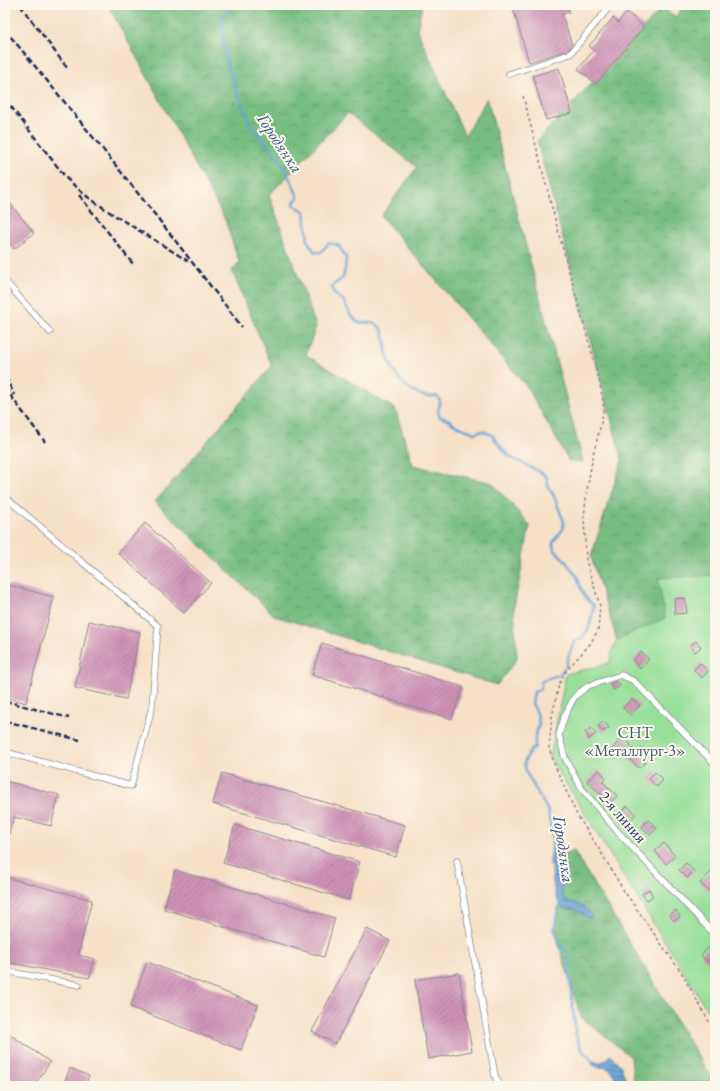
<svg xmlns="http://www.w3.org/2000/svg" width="720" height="1091" viewBox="0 0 720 1091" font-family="'EB Garamond',serif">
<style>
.forest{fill:url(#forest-crowns);stroke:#4a7670}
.garden{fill:#97df99;stroke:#59877c}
.water{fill:url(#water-rules);stroke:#40689a}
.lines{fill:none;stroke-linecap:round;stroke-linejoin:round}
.stream{stroke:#66a2d7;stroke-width:2.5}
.building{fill:url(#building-hatch)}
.lane-casing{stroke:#888892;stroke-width:7}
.path{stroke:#888892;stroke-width:1.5;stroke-dasharray:3 3;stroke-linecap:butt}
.lane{stroke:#fff;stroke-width:5.5}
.rail{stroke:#1b2f5e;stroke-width:2.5;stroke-dasharray:6 3;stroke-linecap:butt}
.labels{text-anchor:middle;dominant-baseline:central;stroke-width:4;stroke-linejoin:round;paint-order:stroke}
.park-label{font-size:16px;fill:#3a5b6d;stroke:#fbf7ec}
.street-label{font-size:16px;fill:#1b2f5e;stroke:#fbf7ec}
.water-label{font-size:17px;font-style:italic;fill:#355788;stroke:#fbf7ec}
</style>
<defs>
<pattern id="forest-crowns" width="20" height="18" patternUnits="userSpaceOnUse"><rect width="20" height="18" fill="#79be81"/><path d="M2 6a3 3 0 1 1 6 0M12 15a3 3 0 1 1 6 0" fill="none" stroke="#629b6d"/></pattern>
<pattern id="water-rules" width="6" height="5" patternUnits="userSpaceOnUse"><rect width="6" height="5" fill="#66a2d7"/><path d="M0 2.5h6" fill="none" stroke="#5384b2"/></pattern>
<pattern id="building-hatch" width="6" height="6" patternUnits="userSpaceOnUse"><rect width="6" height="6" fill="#cf92b5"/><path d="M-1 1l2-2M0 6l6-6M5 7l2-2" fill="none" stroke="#a77896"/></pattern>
</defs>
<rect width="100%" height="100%" fill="#fbf7ec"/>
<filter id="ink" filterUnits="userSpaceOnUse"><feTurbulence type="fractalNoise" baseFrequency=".025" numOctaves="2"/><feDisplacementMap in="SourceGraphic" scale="8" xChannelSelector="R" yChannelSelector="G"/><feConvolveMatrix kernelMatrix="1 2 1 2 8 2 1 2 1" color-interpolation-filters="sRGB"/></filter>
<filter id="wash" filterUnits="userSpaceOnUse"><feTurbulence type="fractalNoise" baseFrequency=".012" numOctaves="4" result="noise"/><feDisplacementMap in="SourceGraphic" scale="16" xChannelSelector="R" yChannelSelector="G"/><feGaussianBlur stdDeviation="0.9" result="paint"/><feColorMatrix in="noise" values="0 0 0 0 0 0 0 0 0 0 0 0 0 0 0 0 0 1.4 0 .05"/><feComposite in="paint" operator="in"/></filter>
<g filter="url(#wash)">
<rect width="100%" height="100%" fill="#f6e1c7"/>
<!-- forest -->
<path class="forest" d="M108,5H422L417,30L465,136L487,98L583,462L569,461L527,387L381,216L417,167L348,113L269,195L316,326L306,355L395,409L413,465L492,483L530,525L514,607L517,659L497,685L275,616L155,502L272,366L232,271L239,262L225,219Z
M684,5H715V575L658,578L665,618L617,640L591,557L622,460L537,141L662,8L676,17Z
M574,851L715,1084V1086H634L631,1057L581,1017L554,929L562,895V888L556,858Z"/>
<!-- garden -->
<path class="garden" d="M715,575V1022L550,758L566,674L610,663L612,651L617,640L665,618L658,578Z"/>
<!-- water -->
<path class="water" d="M552,836L555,842V861L554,865C559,871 562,878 562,885C562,891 561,895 565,900C569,903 572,902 577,904C583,906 592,911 591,918L589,919C581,912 577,908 565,910C553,901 553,882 552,868C548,862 551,858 551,851C552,846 552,841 552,836Z
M610,1055C612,1056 613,1058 615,1060C623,1067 621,1068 625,1077C627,1080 628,1083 630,1086H623C621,1084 618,1082 616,1079C614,1076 613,1072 609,1069C603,1065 593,1071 591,1060C594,1062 602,1063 606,1060C607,1059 608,1057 610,1055Z"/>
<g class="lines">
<!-- stream -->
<path class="stream" d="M237,5L221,17L224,51L229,71L251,126L280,160L293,185L298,197L293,204L305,212L308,242L315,252H321L329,243L338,245L346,257L345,269L343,278L332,286L334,294L343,300L350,314L357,322C361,323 371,322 375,324C387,329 384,344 387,354C393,374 404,390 425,396C428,397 433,396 437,396L440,401L438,413L440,417L449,420L453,424L467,430L475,433L483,431L492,435L503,450L512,458L542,473L547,478L548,487L554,496L564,522L563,529L553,542L555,550L562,557L577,576L580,586L585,597L594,606L589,628L583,637L574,642L569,655L566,666L559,675L548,678L541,682V689L534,692L532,703L537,713L539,724L535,737V747C529,751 527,756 524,763L527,774L548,811L551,829L552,839
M560,901L554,929L560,943L569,956V973L576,1035L581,1049L593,1062"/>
</g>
<g id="blocks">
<!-- building -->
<path class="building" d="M512,5H567L569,12L562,14L572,45L568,50L529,62Z
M627,12L644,27L596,84L578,69L594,50L589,46L613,18L618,23Z
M559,68L572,113L546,120L533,76Z
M5,197L34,233L14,249L5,237Z
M145,523L211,583L184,613L118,553Z
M5,584L54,597L26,703L5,697Z
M685,598L687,613L675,614L674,599Z
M89,621L140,632L126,699L75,688Z
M696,641L701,647L695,652L690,646Z
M322,643L463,687L452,719L312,675Z
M641,652L649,659L640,669L633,661Z
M700,663L708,671L702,678L694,670Z
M617,681L620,686L614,690L610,684Z
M632,699L640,706L631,715L623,708Z
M604,721L609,728L603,732L598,726Z
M591,728L596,734L589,739L585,732Z
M623,737L631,745L630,746L646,762L639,768L622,752L616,758L609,752Z
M599,770L606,778L602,781L617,796L610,803L587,781Z
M655,772L663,780L657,787L649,779Z
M222,773L405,825L396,857L213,804Z
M5,781L59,795L51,826L14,817L7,841H5Z
M627,806L636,814L629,821L621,813Z
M648,820L657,828L650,835L642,827Z
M235,825L360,862L349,900L223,863Z
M664,843L675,856L666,864L655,851Z
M686,863L694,871L687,878L679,870Z
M175,870L335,918L324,957L164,909Z
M711,872L715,876V885L709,891L700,883Z
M5,877L92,900L78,955L95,959L89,978L5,962Z
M649,889L653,896L647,900L642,894Z
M676,910L680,917L674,921L669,915Z
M367,929L390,941L335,1044L312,1031Z
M709,947L715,955L707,962L701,955Z
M147,962L258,1005L241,1050L130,1007Z
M459,973L472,1051L428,1059L415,980Z
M5,1031L50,1062L34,1086H5Z
M70,1068L89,1076L85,1086H63Z"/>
</g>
</g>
<g filter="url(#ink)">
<use href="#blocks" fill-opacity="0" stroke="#888892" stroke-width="1"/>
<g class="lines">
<!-- lane casing -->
<g class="lane-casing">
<path id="lane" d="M509,74L570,54L611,5
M5,281L50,332
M5,497L158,626L152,707L131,786L5,752
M715,764L634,681L621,675L588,686L575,696L565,715L559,735L565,758L582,789L617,831L715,935
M457,861L495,1076L500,1086
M5,971L79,985"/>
</g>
<!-- path -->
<path class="path" d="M523,96L561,242L599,379L604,407L600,428L593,455L587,490L584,517L586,560L600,606L598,630L590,644L566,671L559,684L552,717L549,748L555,766L577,815L599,849L624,891L681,972L704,1013L715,1031"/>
<!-- lane -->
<use href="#lane" class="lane"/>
<!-- rail -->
<path class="rail" d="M20,5L68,69
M5,30C86,127 165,226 242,327
M5,99L67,179L85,195L111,213L188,261
M79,195L133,264
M5,377L8,381L14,395
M5,388L45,442
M5,701L69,718
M5,721L80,740"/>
</g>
</g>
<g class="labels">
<!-- park labels -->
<g class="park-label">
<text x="635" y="732">СНТ<tspan x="635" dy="18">«Металлург-3»</tspan></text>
</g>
<!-- street labels -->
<g class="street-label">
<text transform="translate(623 817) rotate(49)">2-я линия</text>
</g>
<!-- water labels -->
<g class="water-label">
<text transform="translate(280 143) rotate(56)">Городянка</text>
<text transform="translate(564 849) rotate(82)">Городянка</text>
</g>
</g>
<!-- margin -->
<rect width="720" height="1091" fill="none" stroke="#fbf7ec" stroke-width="20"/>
</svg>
